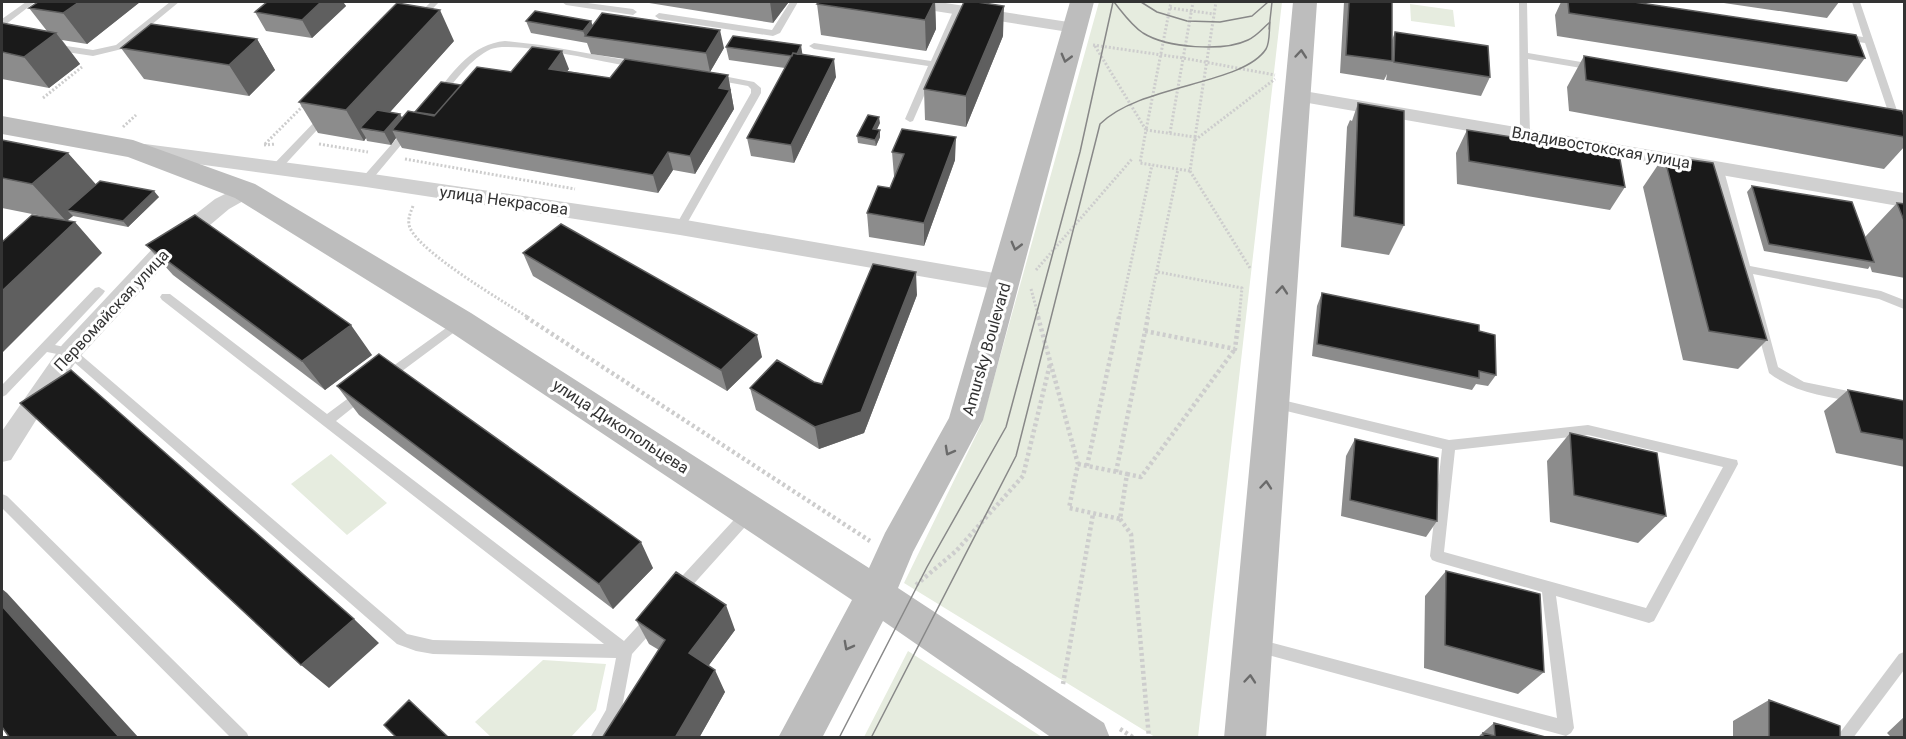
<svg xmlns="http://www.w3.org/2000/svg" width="1906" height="739" viewBox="0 0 1906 739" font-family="Roboto,sans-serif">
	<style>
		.green { fill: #e6ecdf }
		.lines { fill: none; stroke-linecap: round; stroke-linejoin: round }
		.path-far1 { stroke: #cdcdcd; stroke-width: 3; stroke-dasharray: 2 2; stroke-linecap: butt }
		.path { stroke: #cdcdcd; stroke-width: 4.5; stroke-dasharray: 3 3; stroke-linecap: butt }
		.lane { fill: #d0d0d0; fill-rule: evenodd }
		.street { fill: #d0d0d0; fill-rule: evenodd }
		.secondary { fill: #bdbdbd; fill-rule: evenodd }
		.tram { stroke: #888; stroke-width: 1.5 }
		.wall { fill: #8c8c8c }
		.shaded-wall { fill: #5f5f5f }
		.building { fill: #1a1a1a; stroke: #5f5f5f; stroke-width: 1.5 }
		.oneway { stroke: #6a6a6a }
		.labels { text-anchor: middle; stroke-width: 6; stroke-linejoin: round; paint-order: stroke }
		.street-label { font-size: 16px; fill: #333; stroke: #fff }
	</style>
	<rect width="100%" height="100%" fill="#fff"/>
	<path class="green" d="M1099,2H1282L1198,737H1155L904,583L981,425Z
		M1410,4L1453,10L1455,27L1411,21Z
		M331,454L387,503L347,535L291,484Z
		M908,651L1042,737H864Z
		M543,660L606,664L596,710L571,737H491L475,722Z"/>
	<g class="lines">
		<path class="path-far1" d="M1170,8L1214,14
			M1093,45L1183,58L1275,75
			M1095,46L1146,130L1171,2
			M43,98L82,67
			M123,127L136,115
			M1146,130L1195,137L1190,171L1140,163Z
			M1170,133L1193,2
			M1195,137L1216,2
			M1195,140L1275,79
			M265,144L304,105
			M319,144L368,152
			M264,145L276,144
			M405,159L575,189
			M1190,171L1250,268
			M413,206C410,214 407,220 410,228C422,254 503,301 529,318
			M1036,270L1132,159
			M1158,272L1242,288L1239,318
			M1031,289L1039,318
			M1119,318L1152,165
			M1147,318L1178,169"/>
		<path class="path" d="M526,317L870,541
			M1038,317L1078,464
			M1145,331L1235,349L1239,317
			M1078,464L1127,474L1120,519L1069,508Z
			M1087,466L1119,317
			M1116,472L1148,317
			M1127,474L1141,477L1235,349
			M1120,519L1131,534L1149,738
			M916,585L956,551L1023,476L1050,364
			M1063,684L1093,514
			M1120,729L1134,738"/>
		<path class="lane" d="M26,2H35L5,25L2,26V19Z
			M170,2H179L122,49L93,56L53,50L48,47L53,44L93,50L116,45Z
			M431,2H439L420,22H414V18Z
			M562,2H580L633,9L637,12L633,15L566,5Z
			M790,2H798L780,33L773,36L659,19L655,16L659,13L772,30Z
			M1519,2H1527L1528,53L1593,64L1598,67L1593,70L1528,59L1530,134L1525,137L1520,134Z
			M1852,2H1860L1904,131V147L1899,144L1865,43L1844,40L1839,37L1844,34L1863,37Z
			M958,6L962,9L913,121L910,122L905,119L928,66L814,49L809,46L814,43L931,61L954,9Z
			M505,41L541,45L637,62L642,65L637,68C609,63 513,40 491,49C470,59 456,80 442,97H436V93C455,70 472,44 505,41Z
			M713,74L754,82L761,88V93L685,227L680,231L675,227L751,93V89L748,86L710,79L708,77Z
			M326,112L329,113V117L279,171H271V167L323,113Z
			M408,128L413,131L411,133L370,182H362L361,180L362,178L405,129Z
			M1718,164L1723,167L1750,266L1881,291L1904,300V309L1879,299L1753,274L1778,367L1804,382L1863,394L1865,397L1863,400L1859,402C1827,397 1795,393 1769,373L1713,167Z
			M99,287L105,291L103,294L55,345L74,349L407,634L433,640L604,644L162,300L160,297L162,294H170L327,414L358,391H366L368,394L366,397L336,421L624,641L647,616L652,614L657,616L659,621L657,626L632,654L621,713L606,738H590L606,710L616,658L433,654L416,651L397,644L67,356L47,352L6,395L2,397V385L95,288Z
			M460,318L466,322L464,325L390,380H382L380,377L382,374Z
			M1274,398L1449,440L1588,425L1732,459L1737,460L1738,464L1654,621L1649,623L1556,596L1574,728L1571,733L1566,736L1253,651L1251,646L1253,641L1258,639L1557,718L1542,592L1437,562L1432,560L1430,556L1442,449L1270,407L1268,403L1270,399ZM1588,435L1723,467L1646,608L1444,552L1455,450Z
			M2,494L7,496L247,733L249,738H231L2,508Z
			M748,508L753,510L755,514L753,518L682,597L677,598L672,597L670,592L672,587L743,510Z
			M1904,652V670L1853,738H1836L1899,654Z"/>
		<path class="street" d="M901,2H939L1075,23L1081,24L1084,28L1081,32L1075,33L909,7L903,6Z
			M1298,90L1904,193V207L1291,100L1288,96L1291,92Z
			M145,144L366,173L680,219L1006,275L1014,277L1017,283L1014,289L1006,291L680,235L366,187L138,156L135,151L138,146Z
			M245,184L252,186L255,191L252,196L229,209L171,258L78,359L48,401L11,460L2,462V431L62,345L155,246L215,199Z"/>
		<path class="secondary" d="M1070,2H1094L983,420L913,552L898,588L1104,723L1110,738H1052L883,621L822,738H778L852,600L449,331L235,198L128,157L2,134V116L133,140L255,184L471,313L869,568L885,533L949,418Z
			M1293,2H1317L1266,738H1224Z"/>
		<path class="tram" d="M1114,2C1123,13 1131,25 1143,33C1167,48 1223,52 1248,40C1257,36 1263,28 1270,22
			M1141,2L1157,12L1187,21L1220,22L1252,16L1268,2
			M1269,29L1272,2
			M839,738L927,567L1006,427L1080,152L1113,2
			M871,738L1016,456L1100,124C1140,84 1243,85 1266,49C1270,43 1269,30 1270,22"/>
	</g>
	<path class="wall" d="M140,2L87,44L62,40L80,64L49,88L2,79V23L47,31L29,8Z
		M267,2H343L346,6L312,38L266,31L255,12Z
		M643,2H787L788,3L773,23Z
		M819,2H935L936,29L926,51L821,35L817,4Z
		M1344,2H1392V40L1395,32L1490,77L1481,96L1386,80L1387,74L1384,80L1340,73Z
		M1561,2H1634L1865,58L1847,82L1557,36L1555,15Z
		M1717,2H1839L1827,18Z
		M526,21H591L593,26L724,48L710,72L635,61L728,75L734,109L695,174L673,170L658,193L402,148L396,138L391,145L367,141L366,138L364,141L318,133L299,102L454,41L390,112L402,118L415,112L461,85L511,72L569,69L567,71L610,78L625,59L591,54L587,43L531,33Z
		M1003,36L966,127L925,120L924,89Z
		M257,39L275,70L249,96L144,79L121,48Z
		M726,47L802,55L836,77L794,163L751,156L747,138L785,68L729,60Z
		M1584,56L1905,118V146L1884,169L1569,111L1567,87Z
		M1358,103L1404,225L1389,255L1341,247L1347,127L1350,120L1352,121Z
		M880,123L876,130L880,137L876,146L858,143L857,136Z
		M1467,130L1625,187L1610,210L1457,184L1456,153Z
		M2,140L95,184L159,197L128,227L73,216L67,221L102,253L52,218L2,208Z
		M892,152L955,160L924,246L869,237L867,213L890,188L895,176H894Z
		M1664,156L1767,340L1738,369L1683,360L1643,187Z
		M1752,186L1865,237L1897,203L1905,204V278L1872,272L1870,266L1868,269L1764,251L1747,192Z
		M146,245L372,355L325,390L173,275Z
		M523,253L762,357L727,391L533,276Z
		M1322,293L1479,331L1496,375L1488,386L1476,384L1472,390L1312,356L1317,306Z
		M917,295L864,433L819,449L756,410L750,388L814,382L822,384Z
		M337,386L653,568L613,609L359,415Z
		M1848,390L1905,401V467L1836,453L1824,411Z
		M1570,433L1666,516L1638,543L1550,522L1547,461Z
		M1355,439L1437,521L1426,537L1341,516L1346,456Z
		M1446,571L1544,672L1518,694L1424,668L1425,596Z
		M636,620L735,630L708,666L725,692L699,738H602L659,650L649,644Z
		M1769,700L1840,738H1733V721Z
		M1905,716V738H1892L1887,733Z
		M1494,723L1549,738H1478L1480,735Z"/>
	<path class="shaded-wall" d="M79,2H140L87,44L63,13Z
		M321,2H343L346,6L312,38L302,20Z
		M770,2H787L788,3L773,23Z
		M934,2H935L936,29L926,51L925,20Z
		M1004,6L1003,36L966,127V96Z
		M440,10L454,41L373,131L360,128L366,138L364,141L346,110Z
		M591,21L595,34L585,36L583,31Z
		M720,30L724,48L710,72L706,53Z
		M56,33L80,64L49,88L24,57Z
		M257,39L275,70L249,96L229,65Z
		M801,45L803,58L795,57Z
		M562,51L569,69L555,87L549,69Z
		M834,59L836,77L794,163L791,145Z
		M728,75L734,109L695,174L690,156L719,88Z
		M400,114L407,126L392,130L396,138L391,145L384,132Z
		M879,117L880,123L874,136L873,129Z
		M880,130V137L876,146L875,140Z
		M956,137L955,160L924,246V223Z
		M668,152L673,170L658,193L653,175Z
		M68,153L101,190L67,210L73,216L66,221L32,184Z
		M154,191L159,197L128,227L123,221Z
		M75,222L102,253L2,353V291Z
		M916,272L917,295L864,433L819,449L815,427Z
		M351,325L372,355L325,390L302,361Z
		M757,335L762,357L727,391L721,370Z
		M641,542L653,568L613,609L599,584Z
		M2,589L7,593L139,738H120L2,606Z
		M726,605L735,630L701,676L689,653Z
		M354,619L379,643L329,688L301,665Z
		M715,670L725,692L699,738H675Z"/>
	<path class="building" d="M38,2H79L63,13L29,8Z
		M267,2H321L302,20L255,12Z
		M819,2H934L925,20L817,4Z
		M964,2H977L1004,6L966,96L924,89Z
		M1349,2H1392V61L1346,55Z
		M1568,2H1634L1856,35L1865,58L1569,13Z
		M397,3L440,10L346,110L299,102Z
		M535,11L591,21L583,31L526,21Z
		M602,13L720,30L706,53L585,36Z
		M2,23L56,33L24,57L2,52Z
		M151,24L257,39L229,65L121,48Z
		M1395,32L1488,46L1490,77L1394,62Z
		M733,36L801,45L797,54L793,53L792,56L726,47Z
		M532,47L562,51L549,69L610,78L625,59L728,75L719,88L730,90L690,156L668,152L653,175L392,130L408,111L434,116L477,67L511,72Z
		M793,53L834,59L791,145L747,138Z
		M1584,56L1902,111L1905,118V137L1586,80Z
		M441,82L461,85L435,115L415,112Z
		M1358,103L1404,111V225L1354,216Z
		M377,110L400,114L384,132L360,128Z
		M868,115L879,117L873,129L880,130L875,140L857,136Z
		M902,129L956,137L924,223L867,213L878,186L890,188L904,154L892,152Z
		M1467,130L1619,154L1625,187L1469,161Z
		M2,140L68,153L32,184L2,178Z
		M1664,156L1713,163L1767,340L1709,331Z
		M100,181L154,191L123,221L67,210Z
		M1752,186L1852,202L1874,262L1769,244Z
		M1897,203L1905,204V223Z
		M32,215L75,222L2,291V242Z
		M195,215L351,325L302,361L146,245Z
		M561,224L757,335L721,370L523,253Z
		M873,264L916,272L861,412L815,427L750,388L777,360L814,382L822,384Z
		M1322,293L1479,325V331L1495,335L1496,375L1479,371V378L1317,344Z
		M379,354L641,542L599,584L337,386Z
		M71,370L354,619L301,665L20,403Z
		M1848,390L1905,401V440L1861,432Z
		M1570,433L1657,453L1666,516L1574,495Z
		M1355,439L1438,458L1437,521L1350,500Z
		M1446,571L1540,594L1544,672L1445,645Z
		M676,572L726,605L689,653L715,670L675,738H602L665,640L636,620Z
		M2,606L120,738H10L2,727Z
		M409,700L449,738H397L384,725Z
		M1769,700L1840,726V738H1769Z
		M1494,723L1549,738H1484L1483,733L1495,736Z"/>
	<defs><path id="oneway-chevron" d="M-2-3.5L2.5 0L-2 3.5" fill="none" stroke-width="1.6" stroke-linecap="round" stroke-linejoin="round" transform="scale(1.5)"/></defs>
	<g class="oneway">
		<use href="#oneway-chevron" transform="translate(1301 54) rotate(-85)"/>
		<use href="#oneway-chevron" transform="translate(1066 58) rotate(105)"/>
		<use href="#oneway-chevron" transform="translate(1016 246) rotate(105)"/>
		<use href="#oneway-chevron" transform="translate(1282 290) rotate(-85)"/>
		<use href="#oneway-chevron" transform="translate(949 451) rotate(119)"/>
		<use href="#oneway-chevron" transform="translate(1266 485) rotate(-85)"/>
		<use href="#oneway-chevron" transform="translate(848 646) rotate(118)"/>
		<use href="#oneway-chevron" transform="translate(1250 679) rotate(-85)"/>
	</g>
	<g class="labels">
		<g class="street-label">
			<text transform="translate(1601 147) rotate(10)" y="6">Владивостокская улица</text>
			<text transform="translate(504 200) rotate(8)" y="6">улица Некрасова</text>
			<text transform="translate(111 310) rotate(-47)" y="6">Первомайская улица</text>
			<text transform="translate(986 349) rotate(-74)" y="6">Amursky Boulevard</text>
			<text transform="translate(621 426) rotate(33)" y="6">улица Дикопольцева</text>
		</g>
	</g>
	<rect width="1906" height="739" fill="none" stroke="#333333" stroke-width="6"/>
</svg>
